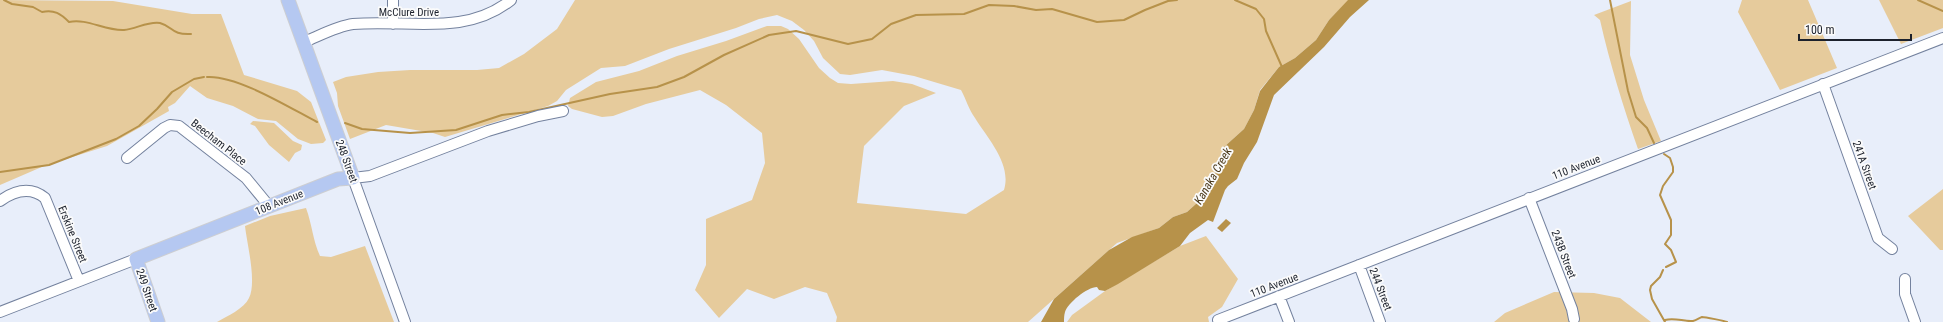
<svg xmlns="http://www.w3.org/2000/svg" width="1943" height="322" viewBox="0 0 1943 322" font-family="'Roboto Condensed',sans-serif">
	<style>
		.green { fill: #e6cb9c }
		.water { fill: #b7924a }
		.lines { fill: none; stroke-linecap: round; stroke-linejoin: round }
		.stream { stroke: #b7924a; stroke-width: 2 }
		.minor-casing { stroke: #74829e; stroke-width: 12 }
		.major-casing { stroke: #cdced1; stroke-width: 15 }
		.minor { stroke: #fff; stroke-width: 10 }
		.major { stroke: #b5c8f1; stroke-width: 13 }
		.labels { text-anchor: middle; stroke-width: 3.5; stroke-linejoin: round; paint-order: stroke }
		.street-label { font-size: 11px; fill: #1c212c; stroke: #fbfbfb }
		.water-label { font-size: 12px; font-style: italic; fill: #4c3b1c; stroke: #fbfbfb }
	</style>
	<rect width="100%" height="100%" fill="#e8eefa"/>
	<path class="green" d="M0,0L113,1L192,14H221L244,75L297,91L311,102L326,140L323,143L311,144L298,139L276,121L258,119L233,106L207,98L190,86L175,103L168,107L169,111L107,146L44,166L0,185Z
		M575,0H1349L1329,20L1316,40L1295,58L1279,67L1260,90L1254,110L1244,129L1224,147L1212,181L1197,203L1187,212L1173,217L1159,228L1117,243L1028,322H836L837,317L827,293L805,287L774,299L747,289L719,318L695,290L706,265V219L752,200L765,163L762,133L726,105L700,90L646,104L613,116L602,117L572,109L568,106L570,98L596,82L639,71L677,56L726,41L767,26H781L788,29L799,39L819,68L830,78L838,83L851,84L893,81L912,84L936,93L904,106L864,146L857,203L966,214L1004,190C1012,164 988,139 975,118C969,110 966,99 961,90L914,76L882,70L850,75L840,74L823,58L814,41L804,30L792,21L777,15L759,19L736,28L669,49L625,66L601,68L566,90L557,101L548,106L445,137L433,133L386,125L350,139L338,106L337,93L333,82L346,77L378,72L410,70H477L499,68L524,54L557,29Z
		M1742,0H1808L1837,68L1780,90L1738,12Z
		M1879,0H1943V28L1901,44Z
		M1631,1L1630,55L1644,100L1661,141L1638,149C1623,106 1610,64 1600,20L1594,15Z
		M253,121L274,123L293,141L302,145L301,150L295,153L289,162L269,145L255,126L250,124Z
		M1943,189V250H1940L1908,216Z
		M306,208C312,224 313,241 320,256L331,257L365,246L394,322H217C227,316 244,309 249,298C257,282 247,244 245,226L270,216Z
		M1206,236L1238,279L1222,307L1208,317L1209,322H1067L1072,315L1105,291L1180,246Z
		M1554,292L1594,293L1620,298L1651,322H1494L1505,313Z"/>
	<path class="water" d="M1348,0H1369L1350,17L1324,47L1274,95L1257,142L1244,163L1237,179L1228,186L1225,190L1213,222L1208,220L1190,233L1180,246L1118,284L1105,291L1099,290L1097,287C1087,287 1068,303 1065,312C1064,315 1064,319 1064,322H1041L1054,299L1109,250L1132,237L1159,228L1173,217L1187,212L1197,203L1212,181L1224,147L1244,129L1254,110L1260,91L1279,67L1295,58L1316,40L1329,20Z
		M1226,219L1231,223L1222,232L1217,228Z"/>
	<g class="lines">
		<path class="stream" d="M4,0L12,4L33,7L42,12C54,9 61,14 69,22C87,18 105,31 124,30C136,29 148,21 160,23C174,27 171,35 191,34
			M1235,0L1256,9L1264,19L1266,31L1282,67
			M1610,0L1628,91L1636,117L1647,128L1654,143
			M1918,0L1943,11
			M207,77C237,75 290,108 317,122
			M345,123L362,129L410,133L456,130L502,115L529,112L610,94L657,87L684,77L724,55L769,35L796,31L848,44L872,39L891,24L916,15L964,14L989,5L1014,6L1036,10L1052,9L1097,22L1124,20L1145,10L1168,1L1177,0
			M1664,154L1670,158L1673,167V172L1663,186L1660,195L1671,220V235L1665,244L1671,250L1676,262L1666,267
			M0,172L49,165L116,139L139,126L157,109L172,92L194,79L204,77
			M1663,270L1660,277L1651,286L1650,290L1652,299L1665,322
			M1665,320C1675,317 1684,322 1693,321C1697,320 1699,318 1702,317C1705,317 1725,321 1727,322"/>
		<g class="minor-casing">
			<path id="minor" d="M393,0V24
				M304,42C319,36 337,26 353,24C408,19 465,37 511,0
				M1823,84L1878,238L1892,249
				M127,158L164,128L170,125L179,126L246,178L269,206
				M1529,198L1572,309L1574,319
				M0,201C14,191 30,186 45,198L79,281
				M1359,265L1380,322
				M1905,279V294L1915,322
				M1279,296L1289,322
				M0,312L136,259
				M1218,320L1943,38
				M405,322L353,178L370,176L488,131L538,116L563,111"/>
		</g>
		<g class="major-casing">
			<path id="major" d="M158,322L136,259L338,179L353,178L288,0"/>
		</g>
		<use href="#minor" class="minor"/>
		<use href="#major" class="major"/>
	</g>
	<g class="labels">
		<g class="street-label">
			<text x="409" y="16">McClure Drive</text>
			<text transform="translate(219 142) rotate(38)" y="4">Beecham Place</text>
			<text transform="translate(347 161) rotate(70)" y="4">248 Street</text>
			<text transform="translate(1865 165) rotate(70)" y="4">241A Street</text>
			<text transform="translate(1576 167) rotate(-21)" y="4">110 Avenue</text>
			<text transform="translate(279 202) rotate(-22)" y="4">108 Avenue</text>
			<text transform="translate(73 234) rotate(68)" y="4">Erskine Street</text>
			<text transform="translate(1564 254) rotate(69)" y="4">243B Street</text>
			<text transform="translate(1274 285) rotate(-21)" y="4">110 Avenue</text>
			<text transform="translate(1381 289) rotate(69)" y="4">244 Street</text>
			<text transform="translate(147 290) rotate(71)" y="4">249 Street</text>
		</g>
		<g class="water-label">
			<text transform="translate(1213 176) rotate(-60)" y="4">Kanaka Creek</text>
		</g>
	</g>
	<path d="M1799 34v6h112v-6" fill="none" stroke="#1c212c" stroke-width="2"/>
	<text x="1805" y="34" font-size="12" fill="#1c212c" stroke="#fbfbfb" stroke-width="3" paint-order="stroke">100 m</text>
</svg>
